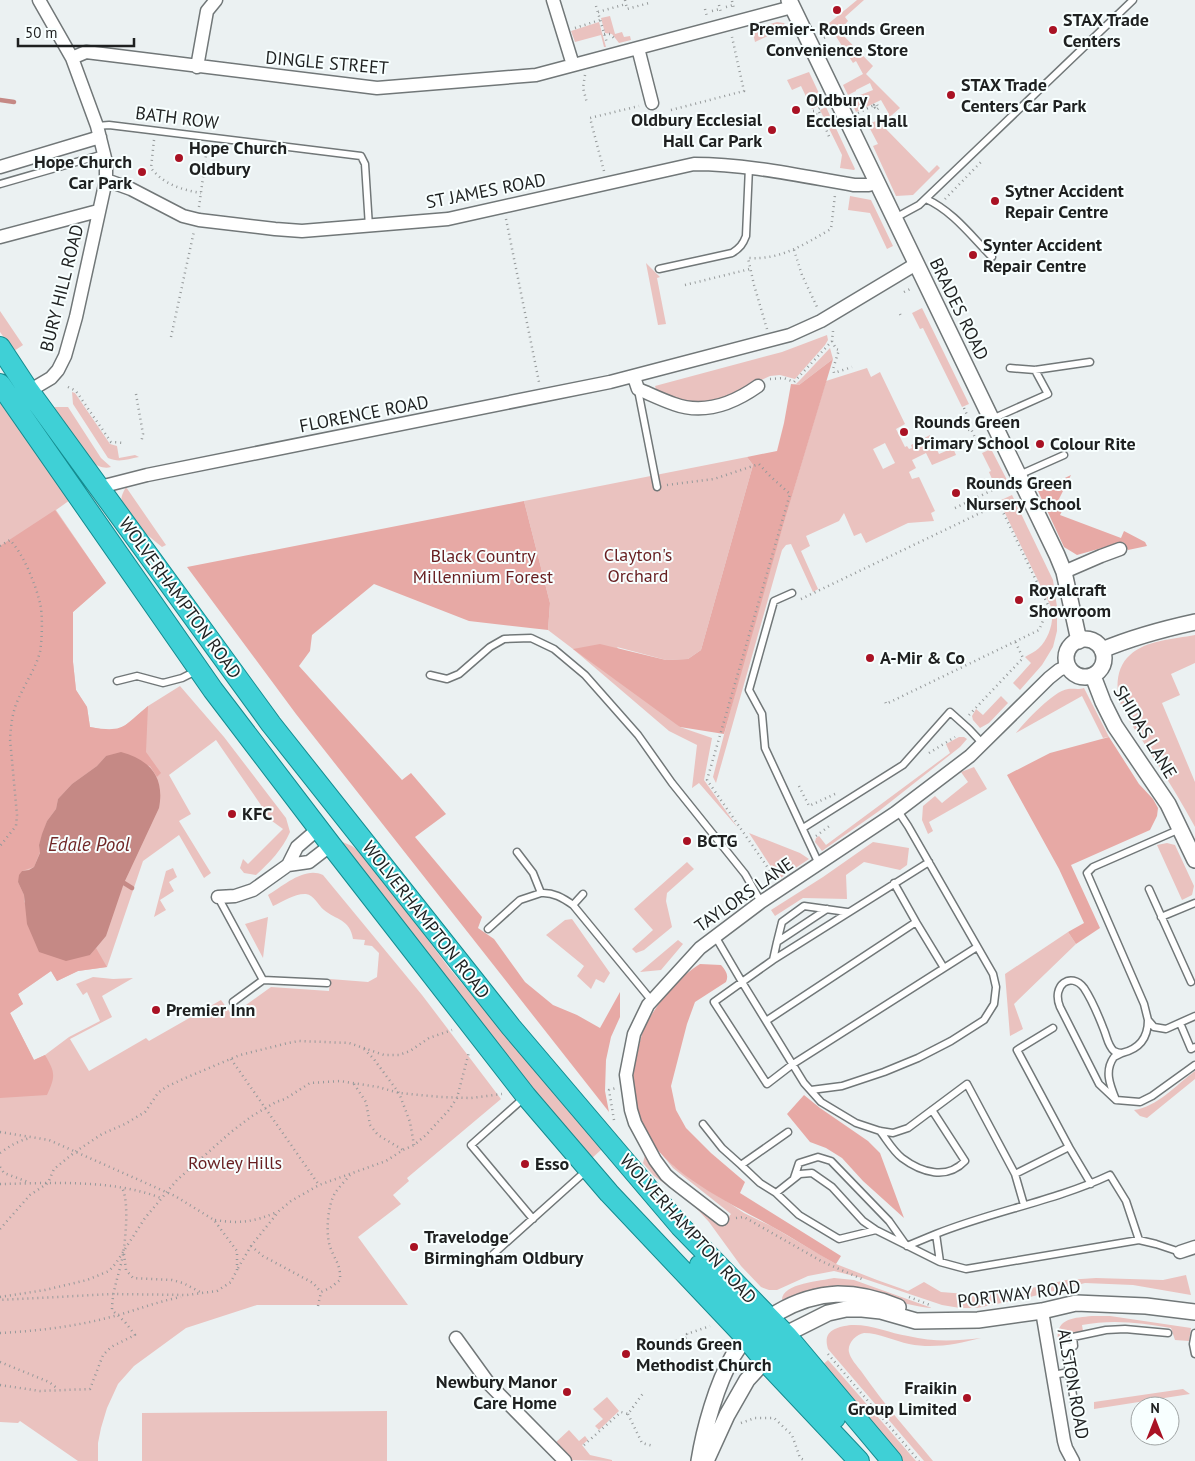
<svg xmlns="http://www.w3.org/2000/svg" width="1195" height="1461" viewBox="0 0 1195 1461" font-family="'PT Sans',sans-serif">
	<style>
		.green { fill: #eac2bf; fill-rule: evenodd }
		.forest { fill: #e7a9a5 }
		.water { fill: #c58985 }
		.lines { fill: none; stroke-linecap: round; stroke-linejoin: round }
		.stream { stroke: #c58985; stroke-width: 4.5 }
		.service-casing { stroke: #717778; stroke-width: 9 }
		.minor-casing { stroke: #717778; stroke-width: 15 }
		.tertiary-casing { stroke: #717778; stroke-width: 18 }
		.trunk-casing { stroke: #148b8f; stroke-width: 22 }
		.path { stroke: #95999a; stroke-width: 2.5; stroke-dasharray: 1 4; stroke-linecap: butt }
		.service { stroke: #fff; stroke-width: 6 }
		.minor { stroke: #fff; stroke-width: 12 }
		.tertiary { stroke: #fff; stroke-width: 15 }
		.trunk { stroke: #3fd0d6; stroke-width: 20 }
		.path-bridge { stroke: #95999a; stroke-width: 2.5; stroke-dasharray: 1 4; stroke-linecap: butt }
		.poi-dot { fill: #a91224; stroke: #f8ffff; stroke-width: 2 }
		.labels { text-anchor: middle; stroke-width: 4; stroke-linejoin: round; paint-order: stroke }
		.poi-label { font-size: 18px; font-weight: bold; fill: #1e2020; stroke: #f8ffff; text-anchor: start }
		.street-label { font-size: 18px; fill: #1e2020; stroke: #f8ffff }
		.park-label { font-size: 18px; fill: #671e20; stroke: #f8ffff }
		.water-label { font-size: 19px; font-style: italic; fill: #712828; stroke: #f8ffff }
	</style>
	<rect width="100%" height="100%" fill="#ebf1f2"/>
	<path class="green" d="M857,0H864L845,17L848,21L839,31L873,66L866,74L900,108L892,115L881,122L885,128L929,173L937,165L940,168L913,195L896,196L873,146L878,144L868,125L889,114L881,100L856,112L850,99L873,90L870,83L856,90V91L848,95L843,85L863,74L856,61L853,63L828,24Z
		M610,16L615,34L622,32L624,37L630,36L631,40L619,43L612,34L605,33L601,18Z
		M599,22L606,47H604L601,35L575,42L571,31Z
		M777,22L784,23L787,27L755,42L752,29Z
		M809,72L824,104L812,109L801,86L792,90L787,80Z
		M826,107L855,169L854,170L840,168L842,155L820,110Z
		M850,196L871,200L893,246L887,249L870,213L848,210Z
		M646,263L660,277L657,278L666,324L658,325Z
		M922,308L969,404L962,407L923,328L920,329L912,313Z
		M0,311L23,345L14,351L0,332Z
		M827,335L828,340L825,345L795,379L780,375L770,376L715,402L686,403L657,392L655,386L782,352Z
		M830,348L833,359L799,385L791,384H796L800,380Z
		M867,368L871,377L880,372L905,424L896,429L905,447L907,446L909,449L912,448L911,445L930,435L939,454L953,448L956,455L932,465L926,453L912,460L916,468L909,472L912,479L919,477L920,479L935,511L931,513L934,521L908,523L866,543L861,533L854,536L844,513L839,521L806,536L810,546L801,551L818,589L813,592L791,544L786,545L782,550L716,783L713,777C747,644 787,512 826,381ZM885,443L895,463L883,469L873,449Z
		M72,392L75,393L110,444L117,446L119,458L135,455L139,457C128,459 119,463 108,458L73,404Z
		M0,403L70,500L56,510L106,583L73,612V662L76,690L87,707L90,727L106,730L121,729L148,706L180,686L224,737L286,818L290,832C282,850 270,862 256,875L244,873L240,868L243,859L248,864L283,829L272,821L216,740L169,775L191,814L179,821L211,873L204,878L179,835L143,861L107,967L78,971L57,981L51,971L18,994L23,1004L10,1013L34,1060L45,1055L69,1037L100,1021L87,992L83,995L76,984L93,977L113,979L133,978L102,996L112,1017L70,1039L89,1071L146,1038L149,1041L221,1000L232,1015L271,987L329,991L330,979L368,982L377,977L379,953L372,946L364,945L365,940L353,939C350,919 336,920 324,910C318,905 314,895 306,894C296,893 282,902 273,906L268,895C283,886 305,866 323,875L422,995L501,1099L407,1178L409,1181L393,1195L401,1204L358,1237L408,1305H257L186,1328L134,1366L118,1384L107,1408L101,1428L98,1443V1461H78L20,1421L18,1423L0,1422Z
		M54,407H68L101,458L111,467C104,469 97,466 92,462Z
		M991,449L1007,480L995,486L989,472L991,471L982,453Z
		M747,457L753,465L701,650L688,659L666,660L617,647L680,727L712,738L704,780L738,828L699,783L692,788L697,745L669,731L573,649L548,630L550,603L524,501Z
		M126,487L166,545L162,547C149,536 127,520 122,502C120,497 124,491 126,487Z
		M1012,495L1053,580L1057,607V631L1053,647L1042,665L1020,690L1013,683L1031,663L1025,657C1029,654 1035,652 1039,648C1049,638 1055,620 1051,607L999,501Z
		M1195,635V663L1171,674L1180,695L1162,703L1195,782V827C1180,799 1164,774 1147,748C1139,734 1127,720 1121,705C1115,689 1116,667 1130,655C1146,640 1174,639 1195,635Z
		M1084,688L1109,737L1103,738L1082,696L1016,733C1025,722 1053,691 1068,689C1073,688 1078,690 1084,688Z
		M1001,696L1008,703L989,723L980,728L973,720L972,716L976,709L983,715Z
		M959,737H964L967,739L960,747L879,811L822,851L815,842L816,838L819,836L826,845L950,753L946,744Z
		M974,767L987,789L929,822L933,831L928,834L922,820L923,806L935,796L942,803L968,782L961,772Z
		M749,833L800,853L809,859L779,879Z
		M338,840L352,846L367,858L449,968L602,1149L591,1159L536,1095Z
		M873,842L909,848L907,865L900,870L864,862L846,875L847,899L803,898L775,916L771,910L823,877Z
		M1167,843L1175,845L1194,886L1192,895L1182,900L1157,845Z
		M687,862L694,869L667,893L666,901L672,927L644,950L636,953L632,949L653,930L634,909Z
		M173,868L177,877L169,882L174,891L160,900L166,910L154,917L166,871Z
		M268,917L263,958L245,924Z
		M572,919L610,973L604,983L596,979L591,989L577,976L584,966L546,935L565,920Z
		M1068,932L1076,944L1014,1004L1023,1029L1010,1036L1005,974Z
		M678,940L683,944L661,970L640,972Z
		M1195,1071V1079L1147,1118L1140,1116L1134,1110C1157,1107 1176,1085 1195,1071Z
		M660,1152L674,1166L744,1213L771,1226L836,1264L877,1280L908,1291L924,1282L941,1292L979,1295L1019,1291L1066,1280L1096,1278L1163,1280L1186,1275L1191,1295L1133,1285L1085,1283L1030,1297L977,1308H960L942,1305L862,1278L834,1271L808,1276L777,1290H769L761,1287L741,1266L709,1222L699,1211L685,1198L654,1176L643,1163L645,1155L683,1193L722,1225L731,1214L673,1168Z
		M834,1278L854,1280L932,1308C899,1306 863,1286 831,1287C814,1288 798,1295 782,1300C782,1283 822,1281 834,1278Z
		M1092,1316H1110L1191,1328L1189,1341L1175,1340L1171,1328C1142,1323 1113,1319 1082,1325L1083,1331L1071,1333L1069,1340L1058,1342C1055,1318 1073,1318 1092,1316Z
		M851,1325C871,1324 889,1333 908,1336C933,1342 956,1341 981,1338C957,1344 934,1349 909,1344C895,1341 879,1333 864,1333C856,1334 847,1344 849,1352C850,1358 857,1366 861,1371C883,1403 909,1432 933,1461H924L828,1349C822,1330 837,1327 851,1325Z
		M828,1360L837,1370L916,1461H900L819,1368Z
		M1183,1389L1190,1394L1094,1409V1402Z
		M607,1397L619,1411L599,1430L595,1426L603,1419L593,1409Z
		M387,1411V1461H142V1413Z
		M569,1430L579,1441L585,1436L588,1440L582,1445L590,1455L612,1460V1461L570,1460L554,1444Z"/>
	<path class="forest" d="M833,359L783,526L724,734L680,727L573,649L600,644L666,660L688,659L701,650L753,465L747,457L777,451L784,423L791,384L799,385Z
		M1071,475L1059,499L1066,503L1060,515L1121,538L1124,531L1145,542L1147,546L1128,550L1123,542L1077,555L1064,547L1038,491Z
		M524,501L550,603L548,630L469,621L374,584L312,635L310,651L299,666L402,780L411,773L446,814L415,837L482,917L478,928L494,939L525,982L553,1005L577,1015L600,1028L620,992V1017L611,1037L606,1060L605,1091L609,1112L296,714L187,567Z
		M55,510L106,583L73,612V662L76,690L87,707L90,727C124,733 123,727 148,706L146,752L161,773L157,777L150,766L106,756L97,766L72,784L58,799L56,809L47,821L39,845L40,852L34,867L22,871L18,882L24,895V902L90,955L96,948L107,967L78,971L57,981L51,971L18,994L23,1004L10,1013L34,1060L45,1055C55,1072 56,1076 47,1095L0,1098V546Z
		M1109,737L1139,784L1153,799L1158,808L1157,816L1150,830L1071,865L1100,928L1076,944L1068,932L1084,923L1059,869L1007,775L1050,753Z
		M700,964L721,965C726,971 729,975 726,982L695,1002L687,1024L671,1086L676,1110L686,1128L711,1153L745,1182L740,1193L841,1256L836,1264C814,1252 793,1238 771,1226C732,1204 673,1177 649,1138C638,1121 633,1097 633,1077C633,1068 636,1059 638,1051C640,1040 643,1028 649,1019C660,1000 681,975 700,964Z
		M804,1095L820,1108L868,1141L880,1153L904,1218L863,1181L842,1158L826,1148L810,1142L787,1114Z"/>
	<path class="water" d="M121,752C150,760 165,777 159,808L124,883L106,936L96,948L90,955L66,961L39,952L27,924L24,895L18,882L19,875L22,871L29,870L34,867L40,853L39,845L42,834L47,821L56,809L58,799L72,784L97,766L106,756Z"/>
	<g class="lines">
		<path class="stream" d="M0,100L14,102
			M124,883L132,888"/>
		<g class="service-casing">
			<path id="service" d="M97,126L109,125L361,156L365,164L369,227
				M0,184L104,154
				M926,199C953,211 972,237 992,257
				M895,218L919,205L1133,0
				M659,269L732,253C740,248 743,244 746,236L749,167
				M1010,368L1035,370L1090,362
				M638,390L657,487
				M992,419L1048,394L1035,370
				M1019,475L1064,455
				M792,593L774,601L749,690L762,714L765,748L819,864
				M430,675L447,679L459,674L490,647L504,639L531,638L554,649L585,675L638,735L672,783L745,874L761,902
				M117,681L137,676L163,683L182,678L196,671
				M803,828L903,765L950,712L969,729L983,744
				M1149,889L1191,982
				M541,893C553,892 563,898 573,905L583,894
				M218,897L263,980
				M573,905L652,1001
				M1161,917L1195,903
				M916,922L944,968
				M488,929L520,900L541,893L533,873L517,852
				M715,936L742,982L773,960L777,942L827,909
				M777,942L782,922L804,906L847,912
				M977,947L793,1064L767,1084L714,1002L742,982L804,1083L821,1102L856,1123L880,1131L893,1133L908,1128L967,1084L1015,1174L1069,1147L1017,1050L1053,1028
				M773,960L929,862
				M233,1002L263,980L327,983
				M1148,1020L1144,1004L1087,873L1093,867L1180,829
				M766,1021L916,922L894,883
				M1180,1023L1191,1049L1195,1047
				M1122,1053L1114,1057C1104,1071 1110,1085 1116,1100L1140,1102L1152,1096L1195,1065
				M811,1090L842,1086L884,1072L918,1058L951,1041L984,1020L994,1004L996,987L993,974L908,826L898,811
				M525,1097L471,1145L533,1219
				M1116,1100L1099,1084L1060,1007C1051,985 1071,971 1084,988C1092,1000 1099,1017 1104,1030C1107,1037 1108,1046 1114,1051C1116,1052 1119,1053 1122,1053C1139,1049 1148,1038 1148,1020L1154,1027L1166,1029L1195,1016
				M703,1124L722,1148L741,1165L788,1132
				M880,1131C887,1140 893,1151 902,1158C922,1173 947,1180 965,1161L932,1110
				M1069,1147L1091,1184
				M741,1165L760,1183L776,1193L799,1215L839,1239L876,1230
				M1015,1174L1024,1205
				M794,1178L799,1163L818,1157L831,1161L889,1221L906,1245
				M776,1193L800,1174L812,1173L832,1187L863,1221L876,1230L940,1262
				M1139,1240L1126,1201L1110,1175C1055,1201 993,1211 936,1234L940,1262L966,1269L1139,1240L1156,1244L1180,1252
				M907,1246L936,1234
				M490,1257L587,1170
				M1195,1333L1193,1344L1195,1354
				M1069,1372L1074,1401
				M1053,1375L1069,1372L1065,1347L1074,1346L1073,1337L1106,1330L1125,1329L1168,1333"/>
		</g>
		<g class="minor-casing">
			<path id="minor" d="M553,0L573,65
				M638,48L652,103
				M72,58L86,52L377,88L536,75L792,7
				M197,67L207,11L216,0
				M0,167L100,137
				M106,180L131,189L183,216L199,220L275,229L302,231L448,219L694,164C748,164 801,176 854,185H869L877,182
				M0,237L98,211
				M634,377L638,389C650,394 662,400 674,404C704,415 734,403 758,386
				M29,391L51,378L58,370L65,356L76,317L106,180V162L97,126L72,58L39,0
				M100,487L147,475L610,382L790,335L821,321L916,264
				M1064,572L1101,556L1120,549
				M288,865L297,847L318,829
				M218,897L235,896L253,890L288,865L309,862L331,845
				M722,1219L674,1182L666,1175L655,1160L635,1123L631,1110L626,1075L634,1034L648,1005L700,948L761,902L895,813L970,756L1049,678L1059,670L1068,666
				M1180,1252L1195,1247
				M1042,1311L1064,1441L1066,1448L1073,1461
				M456,1338L490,1385L565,1461"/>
		</g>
		<g class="tertiary-casing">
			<path id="tertiary" d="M789,0L1057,555L1064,572L1079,641
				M1066 658a19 19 0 1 1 38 0a19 19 0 1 1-38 0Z
				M1102,650C1133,637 1163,629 1195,622
				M1093,676L1103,702L1115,726L1168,804L1195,860
				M699,1461C704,1429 717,1383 733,1356C754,1320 797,1296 838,1294C858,1294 879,1299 898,1307
				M706,1461L727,1415L747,1380L792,1331L828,1313L846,1309H862L881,1311L916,1321L978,1320L1042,1311L1076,1303L1146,1306L1195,1312"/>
		</g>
		<g class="trunk-casing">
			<path id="trunk" d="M0,347L29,391L271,724L511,1027L680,1226L787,1336L892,1461
				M0,384L213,690L331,845L526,1096L609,1193L746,1338L764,1360L859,1461
				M700,1265L757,1328L763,1356
				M770,1325L775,1348L808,1385L835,1418"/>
		</g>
		<path class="path" d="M625,0L627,9L649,3
			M732,1L734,9
			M719,5L721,13
			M596,6L607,43
			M726,7L733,5
			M705,9L707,17
			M712,11L720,9
			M598,12L626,4
			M575,28L600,20
			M604,34H610L615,39
			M824,38L834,33
			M585,75L583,88L587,103
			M824,106L818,109L830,139
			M671,110L744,91L732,37
			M813,111H815L818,119L821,118
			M858,113L874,105L876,110L879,108
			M154,140L151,168C163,184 182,190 201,193
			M604,171L590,118L639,106
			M945,199L981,162
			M199,207L207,148
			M506,219L539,382
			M794,250L802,275L817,307
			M685,285L750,269
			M904,292L912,288
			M900,314L902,318
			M767,329L754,285L748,258C781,260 803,245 831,229L835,195
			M833,331L832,341L836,349L839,350L833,369L834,373L852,367
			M171,337L194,231
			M770,379L784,378L794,382L832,341
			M68,387L76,391L111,442L125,443
			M136,394L143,434L141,443
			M964,408L967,415H966
			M968,430L971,429L981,450L987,447
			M667,485L714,479L759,464L770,476L790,494L707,780L775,878
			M955,508L1005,484
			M0,546L10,540C24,555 35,583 40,603C43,614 42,641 40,652C35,670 24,685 17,702C12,714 11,726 10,739L17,815L16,826L0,846
			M801,599L999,504L1049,607L1039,630L886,704L885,701
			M969,715L1023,658L1015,641
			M929,753L955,737
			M799,786L809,806L835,794
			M816,836L832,824
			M364,1049L373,1058L399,1093L410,1122L414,1145
			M231,1059L319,1185
			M354,1084L366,1102L370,1125L378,1135L403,1150
			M614,1120L609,1090L616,1088
			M0,1132L49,1140L175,1196L214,1220L237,1251V1270L231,1282L217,1291L187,1295L113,1294L0,1300
			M0,1153C10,1146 19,1140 31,1138
			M0,1167L4,1173L28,1182
			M0,1184C52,1183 112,1179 161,1198
			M736,1218L744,1217L821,1261L864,1280
			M215,1220C240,1224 254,1222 277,1212
			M0,1229L30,1195L48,1183L54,1169L75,1152L102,1134L125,1124L145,1112L158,1093L166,1087L183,1079L240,1055L288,1043L299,1041L349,1043L384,1055H399L410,1051L429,1038L452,1030
			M251,1246L263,1256L313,1283L321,1292L330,1288L340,1280C341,1262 333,1259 329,1243C326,1229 328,1205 335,1193C339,1187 345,1181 350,1175
			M124,1254L126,1270L133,1278L172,1280L183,1283L202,1293
			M238,1268L251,1246L279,1211L291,1201L319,1185L386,1161L403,1150L414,1145L426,1135L449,1110L457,1098L469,1052
			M0,1297L45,1290L87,1280L109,1271L116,1263L145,1218L177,1180L231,1132L252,1116L276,1102L285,1099L310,1083L340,1081L378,1087L399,1093L441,1097L471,1098L502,1094
			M909,1297L930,1305
			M318,1306L321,1292
			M0,1333C36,1331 72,1327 107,1318C132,1312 155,1302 181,1297
			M676,1341L688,1337L687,1334L710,1326
			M828,1354L919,1461
			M0,1362L49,1382L58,1389
			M0,1385L40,1391L90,1389L103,1355L111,1347L135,1335L125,1322L112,1310C112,1294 117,1280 121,1264C125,1249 130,1201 122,1188
			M628,1414L642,1443L653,1446
			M741,1423L755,1418H774L792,1435L800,1458L806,1461
			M584,1445L621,1412L628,1414L644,1392"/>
		<use href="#service" class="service"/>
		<use href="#minor" class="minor"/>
		<use href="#tertiary" class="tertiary"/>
		<use href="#trunk" class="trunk"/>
		<path class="path-bridge" d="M874,108L876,107L874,105L876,103L879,108"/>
	</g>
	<g class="poi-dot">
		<circle cx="837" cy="10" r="5"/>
		<circle cx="1053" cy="30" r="5"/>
		<circle cx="951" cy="95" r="5"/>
		<circle cx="796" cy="110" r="5"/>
		<circle cx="772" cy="130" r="5"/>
		<circle cx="179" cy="158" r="5"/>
		<circle cx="142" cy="172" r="5"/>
		<circle cx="995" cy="201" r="5"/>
		<circle cx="973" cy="255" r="5"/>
		<circle cx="904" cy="432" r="5"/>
		<circle cx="1040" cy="444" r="5"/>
		<circle cx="956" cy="493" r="5"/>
		<circle cx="1019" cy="600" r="5"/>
		<circle cx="870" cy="658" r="5"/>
		<circle cx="232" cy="814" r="5"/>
		<circle cx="687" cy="841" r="5"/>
		<circle cx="156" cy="1010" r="5"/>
		<circle cx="525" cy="1164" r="5"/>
		<circle cx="414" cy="1247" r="5"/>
		<circle cx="626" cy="1354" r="5"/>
		<circle cx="567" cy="1392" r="5"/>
		<circle cx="967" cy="1398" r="5"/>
	</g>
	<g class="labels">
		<g class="poi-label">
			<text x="1063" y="26">STAX Trade<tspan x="1063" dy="21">Centers</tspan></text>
			<text x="837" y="35" text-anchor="middle">Premier- Rounds Green<tspan x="837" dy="21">Convenience Store</tspan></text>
			<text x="961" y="91">STAX Trade<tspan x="961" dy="21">Centers Car Park</tspan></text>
			<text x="806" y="106">Oldbury<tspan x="806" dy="21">Ecclesial Hall</tspan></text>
			<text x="762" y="126" text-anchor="end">Oldbury Ecclesial<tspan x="762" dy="21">Hall Car Park</tspan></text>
			<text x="189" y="154">Hope Church<tspan x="189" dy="21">Oldbury</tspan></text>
			<text x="132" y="168" text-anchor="end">Hope Church<tspan x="132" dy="21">Car Park</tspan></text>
			<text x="1005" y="197">Sytner Accident<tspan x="1005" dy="21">Repair Centre</tspan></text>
			<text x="983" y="251">Synter Accident<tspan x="983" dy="21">Repair Centre</tspan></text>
			<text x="914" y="428">Rounds Green<tspan x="914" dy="21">Primary School</tspan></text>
			<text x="1050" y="450">Colour Rite</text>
			<text x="966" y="489">Rounds Green<tspan x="966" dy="21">Nursery School</tspan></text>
			<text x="1029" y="596">Royalcraft<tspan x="1029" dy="21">Showroom</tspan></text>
			<text x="880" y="664">A-Mir &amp; Co</text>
			<text x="242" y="820">KFC</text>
			<text x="697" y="847">BCTG</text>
			<text x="166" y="1016">Premier Inn</text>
			<text x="535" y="1170">Esso</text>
			<text x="424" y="1243">Travelodge<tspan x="424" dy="21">Birmingham Oldbury</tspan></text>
			<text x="636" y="1350">Rounds Green<tspan x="636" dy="21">Methodist Church</tspan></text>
			<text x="557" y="1388" text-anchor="end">Newbury Manor<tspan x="557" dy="21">Care Home</tspan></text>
			<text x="957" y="1394" text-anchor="end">Fraikin<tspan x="957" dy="21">Group Limited</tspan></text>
		</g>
		<g class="street-label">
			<text transform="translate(327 63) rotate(5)" y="6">DINGLE STREET</text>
			<text transform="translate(177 118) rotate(7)" y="6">BATH ROW</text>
			<text transform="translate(486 191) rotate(-11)" y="6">ST JAMES ROAD</text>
			<text transform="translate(62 288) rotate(-76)" y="6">BURY HILL ROAD</text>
			<text transform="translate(959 309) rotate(64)" y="6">BRADES ROAD</text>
			<text transform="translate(364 414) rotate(-11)" y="6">FLORENCE ROAD</text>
			<text transform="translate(180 598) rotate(54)" y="6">WOLVERHAMPTON ROAD</text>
			<text transform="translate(1145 732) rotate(59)" y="6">SHIDAS LANE</text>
			<text transform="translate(744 895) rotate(-35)" y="6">TAYLORS LANE</text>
			<text transform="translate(426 920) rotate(52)" y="6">WOLVERHAMPTON ROAD</text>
			<text transform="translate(688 1229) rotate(48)" y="6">WOLVERHAMPTON ROAD</text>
			<text transform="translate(1019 1294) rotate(-7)" y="6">PORTWAY ROAD</text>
			<text transform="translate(1073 1384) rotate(80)" y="6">ALSTON ROAD</text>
		</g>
		<g class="park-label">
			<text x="638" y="561">Clayton's<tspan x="638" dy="21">Orchard</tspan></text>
			<text x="483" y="562">Black Country<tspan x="483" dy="21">Millennium Forest</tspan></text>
			<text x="235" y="1169">Rowley Hills</text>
		</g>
		<g class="water-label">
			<text x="89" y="851">Edale Pool</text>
		</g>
	</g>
	<g transform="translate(1155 1421)"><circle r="24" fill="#f8ffff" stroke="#a1a6a6"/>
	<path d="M0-4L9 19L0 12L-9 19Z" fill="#a91224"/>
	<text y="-8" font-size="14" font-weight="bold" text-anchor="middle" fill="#1e2020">N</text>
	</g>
	<path d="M18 38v8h116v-8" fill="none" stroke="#1e2020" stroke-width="2.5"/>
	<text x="25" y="38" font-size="15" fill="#1e2020" stroke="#f8ffff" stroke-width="4" paint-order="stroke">50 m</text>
</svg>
